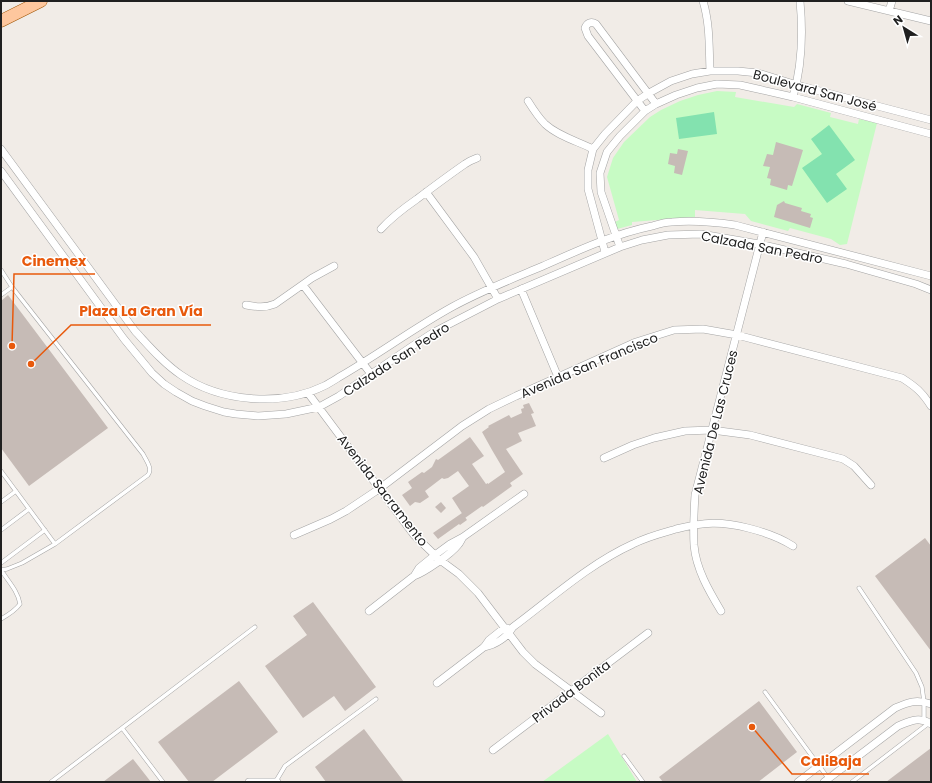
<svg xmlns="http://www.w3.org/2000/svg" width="932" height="783" viewBox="0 0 932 783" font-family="Poppins,sans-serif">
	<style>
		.park { fill: #c7fbc4 }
		.pitch { fill: #83e2af }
		.building { fill: #c6bbb6 }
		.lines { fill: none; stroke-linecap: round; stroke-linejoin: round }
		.service-casing { stroke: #a4a4a4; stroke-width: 4.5 }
		.minor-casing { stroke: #a4a4a4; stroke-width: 8 }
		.primary-casing { stroke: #9d5200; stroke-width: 13 }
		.service { stroke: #fff; stroke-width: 3.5 }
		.minor { stroke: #fff; stroke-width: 7 }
		.primary { stroke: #fec79e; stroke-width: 12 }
		.labels { text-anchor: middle; stroke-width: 3; stroke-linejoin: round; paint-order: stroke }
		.street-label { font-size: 13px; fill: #202020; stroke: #fff }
		.leader { fill: none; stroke: #e8590c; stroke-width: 1.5 }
		.callout-dot { fill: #e8590c; stroke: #fff; stroke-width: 1.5 }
		.callout-label { font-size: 14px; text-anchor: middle; font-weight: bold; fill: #e8590c; stroke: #fff; stroke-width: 3; stroke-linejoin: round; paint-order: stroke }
	</style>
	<rect width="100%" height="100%" fill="#f1ece7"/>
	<path class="park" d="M717,91L736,92L735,97L794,107L797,104L831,113L830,117L858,124L859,119L877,123L847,244L840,245L831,239L790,228L788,231L751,221L745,214L695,210V217L632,222V225L617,229L615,222L619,220L607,177L613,158L624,142L650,117L661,110L680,101L698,95Z
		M608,734L637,782H542Z"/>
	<path class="pitch" d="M714,112L717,134L679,139L676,118Z
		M829,125L855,160L836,174L847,189L827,203L802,168L822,154L811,139Z"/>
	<path class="building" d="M776,142L803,150L792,186L788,185L787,190L770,185L771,179L767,178L770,167L763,166L767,154L773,155Z
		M678,149L688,151L682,175L674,173L675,166L668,164L670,153L677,154Z
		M784,201L785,203L802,208L801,211L811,214L810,217L813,218L810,228L774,217L777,205Z
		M8,295L108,428L29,486L1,448V301Z
		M529,403L534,413L531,414L536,426L518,433L522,441L506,449L523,474L510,483L512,486L483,507L482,506L465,518L452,498L469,486L458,471L448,478L444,479L442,478L425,491L429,497L420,503L415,502L410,506L402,495L412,488L408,482L422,472L424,473L432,467L436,459L438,460L470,437L484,456L472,464L486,484L488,483V484L505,472L492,450L482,432L489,427L488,426L509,415L511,418L522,413L521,409L524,408L523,405Z
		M441,502L446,508L441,513L435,507Z
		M462,513L467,520L460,525L459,524L438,539L433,533Z
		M925,538L931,546V651L875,576Z
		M313,602L376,687L345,711L334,696L303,718L265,666L307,635L293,616Z
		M239,681L278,732L212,782H189L158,742Z
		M759,701L797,752L758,782H663L659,777Z
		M364,729L404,782H326L315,767Z
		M931,748V782H886Z
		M133,759L151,782H103Z"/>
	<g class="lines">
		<g class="service-casing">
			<path id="service" d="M1,270L12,287L143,454C146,460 153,469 148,475L55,544L22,563L7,569L1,570
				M1,295L12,287
				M1,471L55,544
				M1,502L16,491
				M1,530L29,509
				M1,563L45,530
				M859,588L916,673L922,687L924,702V720
				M1,619C8,615 15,611 20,604C18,591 8,581 1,570
				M765,692L828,778
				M122,728L163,782
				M624,756L643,782
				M276,781L285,766L376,699
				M51,782L255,627
				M852,782L929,723"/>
		</g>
		<g class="minor-casing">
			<path id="minor" d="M703,1C710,24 709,47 710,71
				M848,1L931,21
				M889,11L892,1
				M793,97C802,66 803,33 800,1
				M528,101C533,109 538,117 545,124C558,136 577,141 593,149
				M645,111L588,36L585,28C587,23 591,21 596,24L656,104
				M1,149L135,331C149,346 163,363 181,375C220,402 281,407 324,386C330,383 336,379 341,376C379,354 414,328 452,307C481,291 512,279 543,266C579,250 614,234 652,226C659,224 665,222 672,222C693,220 714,222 735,225L931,276
				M1,171L124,339L152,373L164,384L176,392L192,401L205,406L224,412L236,414L258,416L286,414L319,407L339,396L411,347L434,332L498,299L620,247L642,240L668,235L701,234L759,244L846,264L916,284L931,290
				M426,192L474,257L498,299
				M381,229C392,217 404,208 417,199C433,187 449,175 465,164L470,161L477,158
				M620,247L601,192L600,173L607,152L620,136L645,111L656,104L676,95L697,88L717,84L740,85L793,97L931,134
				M605,252L588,189V170L593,149L605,134L637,101L649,93L671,81L692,74L710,71H738L758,73L797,85L931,120
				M303,285L371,374
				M521,289L558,377
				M246,305C257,307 265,308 275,304L312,278L334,266
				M308,393L414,535L440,560L459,574L478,593L523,652L535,664L601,713
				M604,458L633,445L654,438L685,431L712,430L750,435L843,459L854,466L871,485
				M294,535L331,519L346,511L379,489L462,426L489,409L516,396L636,342L674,330L703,329L737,335L902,378C916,387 922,392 931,406
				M414,576C425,572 451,554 458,545C460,543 461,540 463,537
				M369,611L414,576L419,568L435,555L450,544L463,537L524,494
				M721,611C709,591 696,569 694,545C693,528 694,511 695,495L763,232
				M484,647C496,645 507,637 513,627C552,598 589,564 633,544C646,537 662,533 676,529C704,522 721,521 748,528C764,532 779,537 793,546
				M437,683L484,647L489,640L504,628H507
				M493,750L648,633
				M249,782H277
				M798,782L895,708C909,702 916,699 931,704
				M824,782L898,726C910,721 919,716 931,724"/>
		</g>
		<g class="primary-casing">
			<path id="primary" d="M1,21L41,1"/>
		</g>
		<use href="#service" class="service"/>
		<use href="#minor" class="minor"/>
		<use href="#primary" class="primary"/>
	</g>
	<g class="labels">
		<g class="street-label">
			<text transform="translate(815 90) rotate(15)" y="5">Boulevard San José</text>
			<text transform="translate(762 247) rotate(11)" y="5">Calzada San Pedro</text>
			<text transform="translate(396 359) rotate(-33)" y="5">Calzada San Pedro</text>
			<text transform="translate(589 365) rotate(-23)" y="5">Avenida San Francisco</text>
			<text transform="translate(715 422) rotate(-76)" y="5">Avenida De Las Cruces</text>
			<text transform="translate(383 490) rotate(52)" y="5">Avenida Sacramento</text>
			<text transform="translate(571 691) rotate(-37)" y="5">Privada Bonita</text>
		</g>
	</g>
	<path class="leader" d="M12 346L14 274H95M31 364L71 325H211M752 727L792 774H869"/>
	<g class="callout-dot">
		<circle cx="12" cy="346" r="4"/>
		<circle cx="31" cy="364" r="4"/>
		<circle cx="752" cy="727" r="4"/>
	</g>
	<g class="callout-label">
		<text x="54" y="266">Cinemex</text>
		<text x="141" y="316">Plaza La Gran Vía</text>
		<text x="831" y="766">CaliBaja</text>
	</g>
	<rect width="932" height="783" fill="none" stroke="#202020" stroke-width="4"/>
	<g transform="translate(904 28) rotate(323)" stroke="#ffffff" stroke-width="3" paint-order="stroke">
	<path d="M0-3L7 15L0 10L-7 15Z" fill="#202020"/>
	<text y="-6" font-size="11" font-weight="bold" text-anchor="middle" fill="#202020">N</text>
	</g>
</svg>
